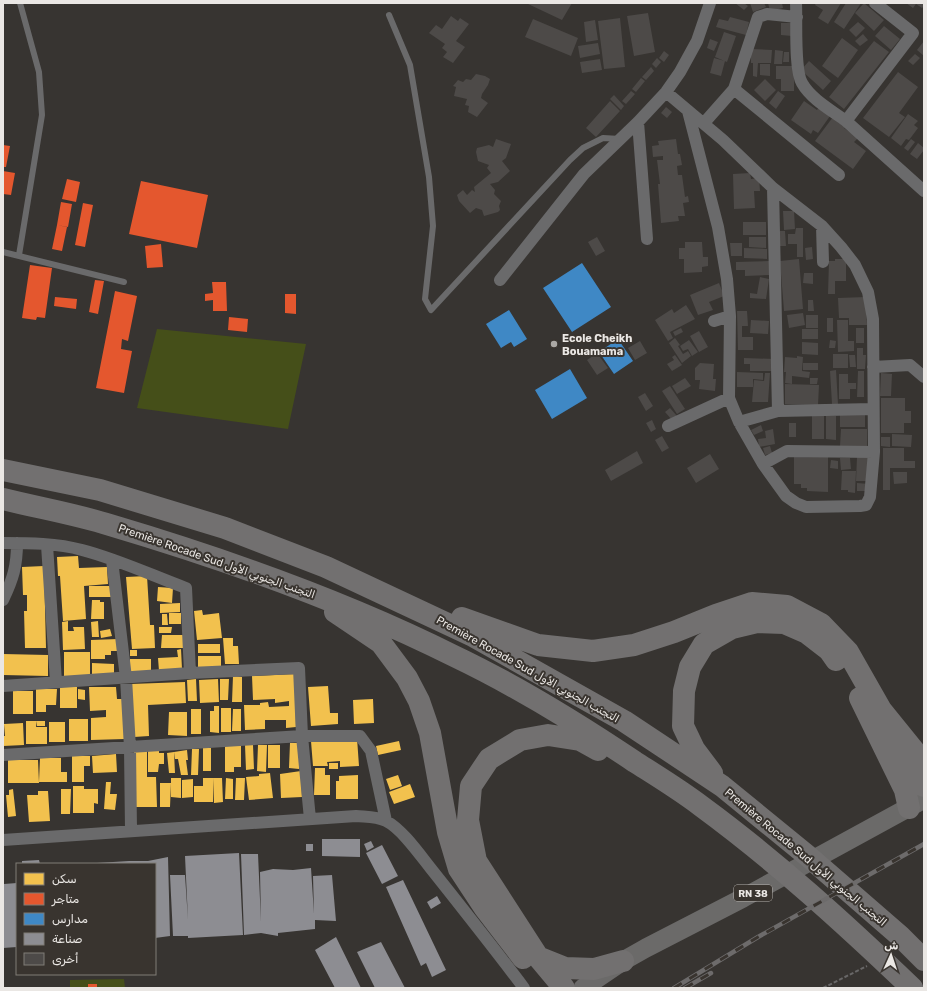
<svg xmlns="http://www.w3.org/2000/svg" width="927" height="991" viewBox="0 0 927 991" font-family="Rubik,'Noto Naskh Arabic',sans-serif">
	<style>
		.green { fill: #454f19 }
		.homes { fill: #f2c14e }
		.shops { fill: #e4572e }
		.schools { fill: #3f88c5 }
		.industry { fill: #8d8d92 }
		.building { fill: #4d4a48 }
		.lines { fill: none; stroke-linecap: round; stroke-linejoin: round }
		.path { stroke: #686767; stroke-width: 2; stroke-dasharray: 4 2; stroke-linecap: butt }
		.lane { stroke: #6a6a6b; stroke-width: 6 }
		.street { stroke: #6a6a6b; stroke-width: 12 }
		.primary { stroke: #6b6a69; stroke-width: 19 }
		.highway { stroke: #727070; stroke-width: 22 }
		.rail-casing { stroke: #6d6b6b; stroke-width: 4.5 }
		.rail { stroke: #39342f; stroke-width: 3; stroke-dasharray: 9; stroke-linecap: butt }
		.poi-dot { fill: #aba8a5; stroke: #39342f; stroke-width: 1.5 }
		.labels { text-anchor: middle; stroke-width: 4; stroke-linejoin: round; paint-order: stroke }
		.shield { fill: #39342f; stroke: #b5b1ae; stroke-width: 1 }
		.shield-label { font-size: 10px; font-weight: bold; fill: #eae7e4 }
		.poi-label { font-size: 11px; font-weight: bold; fill: #eae7e4; stroke: #39342f; text-anchor: start }
		.street-label { font-size: 11px; fill: #eae7e4; stroke: #39342f }
	</style>
	<rect width="100%" height="100%" fill="#373431"/>
	<path class="green" d="M157,329L306,344L288,429L137,408Z
		M124,979L125,988H70V980Z"/>
	<path class="homes" d="M78,556L79,568L107,567L108,584L84,586L86,619L63,621L60,576H58L57,557Z
		M44,566L46,648H25L24,611H27V595H23L22,567Z
		M147,576L150,625H154L155,648L132,649L126,577Z
		M89,586H112V597H89Z
		M158,587L173,588L172,603L157,601Z
		M92,600H100V602H104V619H91Z
		M180,603V612L160,613V604Z
		M202,610L203,615L219,613L222,638L197,640L194,611Z
		M169,613H181V624H169Z
		M162,614H167L168,625H162Z
		M68,621V631H74L73,627H84L85,649L63,650L62,622Z
		M98,621L99,637H92L91,622Z
		M159,627H172L171,633H159Z
		M110,629L112,636L101,638L100,631Z
		M162,635H183V648H161Z
		M223,638H233V646H238L239,664H225Z
		M118,639V651H111V655H105V659H91V640Z
		M198,644H220V653H198Z
		M181,649L182,669L159,671L158,658L178,657L177,650Z
		M130,650H137V656H130Z
		M64,652H90V676H64Z
		M3,654L48,655V676L3,675Z
		M198,656H221V670H198Z
		M130,659H151V672H130Z
		M92,663L114,664V675L92,674Z
		M295,674L296,727L286,728V720H265V729L245,730L244,705H260V703L268,702L269,707L289,706V701L275,703V699L253,700L252,676Z
		M233,676L242,677V702H232Z
		M196,679L197,701H188L187,680Z
		M218,679L219,702L200,703L199,680Z
		M220,679H229L228,700H220Z
		M185,682L186,703L148,705L149,736L134,737L131,684Z
		M328,686L330,713H338V724L311,726L308,687Z
		M60,687H77V708H60Z
		M89,687H116L117,699H124L125,739L91,740V718L106,717V710L90,711Z
		M36,689H57L56,705H46V712H36Z
		M78,689L85,690V700L78,699Z
		M13,691H33V714H13Z
		M373,699L374,723L354,724L353,700Z
		M214,706H219V733L210,732V711H214Z
		M221,708H231V732H221Z
		M191,709H201V734H191Z
		M233,709H241V731H232Z
		M169,712H187V736L168,735Z
		M69,719H88V741H69Z
		M26,721H37L36,727H47V744H26Z
		M37,721H45V726H37Z
		M49,722H65V742H49Z
		M23,723L24,745L3,746V736H5L4,724Z
		M357,738L359,766L340,767V761L327,762L328,766H313L311,741Z
		M399,741L401,750L378,755L376,746Z
		M290,743H299V769L289,768Z
		M245,745H253L254,769L246,770Z
		M258,745H267L266,772L257,771Z
		M268,745H280V768H268Z
		M225,746H241V767H234V772H225Z
		M203,748H211V771H203Z
		M192,749H199L198,775H191Z
		M187,750L188,760H186L188,775H181L178,759H175L174,752Z
		M147,751V777H156L157,807H135L134,752Z
		M148,751H159V753H164V764H159L158,772H148Z
		M174,752L175,773H169L167,753Z
		M116,754L117,772L93,773L92,756Z
		M72,756H90V766H84V782H72Z
		M40,758H61V772H67V782H39Z
		M8,760H38L39,783H8Z
		M329,763H338V769H329Z
		M315,768H325V775H330V795H314Z
		M301,771L302,797L281,798L280,774Z
		M270,773L273,798L249,800L246,777L259,776V774Z
		M358,775V799H336V781H339V776Z
		M398,775L402,786L390,790L386,779Z
		M171,778H181V798L171,797Z
		M203,778H213V802H194V786H203Z
		M213,778H222L223,802L214,803Z
		M226,778L233,779V799H225Z
		M236,778H245L244,800H235Z
		M193,779V797L182,798V780Z
		M106,782H111L110,794H117L115,810L104,809Z
		M160,783H171L170,807H160Z
		M410,784L415,797L394,804L389,792Z
		M73,786H84V789H98V804L94,803V813H73Z
		M13,789L16,816L8,817L6,795H9V790Z
		M61,789H71L70,814H61Z
		M38,791H48L50,821L29,822L27,795H38Z"/>
	<path class="shops" d="M3,145L10,146L6,167H3Z
		M3,171L15,173L11,195L3,194Z
		M67,179L80,182L76,202L62,199Z
		M141,181L208,195L197,248L129,234Z
		M61,202L72,204L68,227L57,225Z
		M83,203L93,205L85,247L75,245Z
		M57,225L67,227L62,251L52,249Z
		M161,244L163,267L147,268L145,246Z
		M30,265L52,268L45,318L37,317L36,320L22,318Z
		M95,280L104,281L98,314L89,312Z
		M212,282H226L227,311H213V300L205,301V294L213,293Z
		M115,291L137,296L128,341L122,339L121,349L132,351L124,393L96,388Z
		M285,294H296V314L285,313Z
		M55,297L77,299L76,309L54,306Z
		M229,317L248,319L247,332L228,330Z
		M88,984H97V988H88Z"/>
	<path class="schools" d="M582,263L611,307L572,332L543,288Z
		M509,310L527,339L514,347L511,342L501,348L486,324Z
		M618,339L633,361L614,374L599,352Z
		M570,369L587,398L552,419L535,390Z"/>
	<path class="industry" d="M322,839H360V857L322,856Z
		M371,841L374,847L367,851L364,844Z
		M306,844H313V851H306Z
		M382,845L398,876L382,884L366,853Z
		M239,853L243,935L188,938V936H173L170,875H185L188,920L185,856Z
		M241,854H258L261,922L260,872L273,869L293,870L311,868L314,914L313,876L332,875L336,921L315,920V929L278,933V936L261,933L244,935Z
		M168,857L170,936L155,938V864H97V863L129,861H148Z
		M39,860L40,864H22V861Z
		M403,880L446,970L432,977L426,963L421,966L386,887Z
		M17,883V947L3,948V887H4V884Z
		M437,896L441,903L431,909L427,902Z
		M336,937L361,988H335L315,950Z
		M381,942L405,988H375L357,952Z"/>
	<path class="building" d="M526,3H572L562,20Z
		M735,3H744L748,6L744,10Z
		M750,3H764L766,7L753,12Z
		M768,3H782L783,8L770,11Z
		M816,3H841L828,24L818,18L823,10L815,5Z
		M846,3H861L844,29L834,22Z
		M864,3L884,20L874,31L855,13Z
		M906,3H924V6L922,8L916,4L913,8Z
		M648,13L655,52L634,56L627,16Z
		M451,16L458,21L460,18L469,24L456,41L465,47L453,63L443,57L447,52L442,48L445,44L429,33L436,25L442,29Z
		M730,17L749,22L746,35L716,27L719,19L728,21Z
		M620,18L625,67L604,69L598,21Z
		M533,19L578,38L571,56L525,37Z
		M595,20L598,40L586,42L584,22Z
		M858,22L865,28L856,37L849,30Z
		M781,23H792V36L781,35Z
		M884,26L900,39L891,50L875,36Z
		M724,32L736,36L727,62L715,57Z
		M863,34L868,40L860,46L855,41Z
		M842,38L858,50L838,78L822,66Z
		M710,39L718,42L714,51L707,48Z
		M874,41L889,52L844,109L829,97Z
		M924,41V56L917,50Z
		M598,43L600,54L580,58L578,46Z
		M751,49L772,50L771,63H758L757,77L753,76V63H751Z
		M775,50L783,51L782,64H774Z
		M664,51L669,55L664,62L659,58Z
		M784,52H789V62H783Z
		M915,54L920,58L913,65L908,61Z
		M657,58L661,62L656,68L652,64Z
		M714,58L725,61L721,76L710,73Z
		M600,59L602,70L582,73L580,62Z
		M809,61L831,81L823,90L801,70Z
		M760,64H770V76L760,75Z
		M776,66H794V91H781V79H776Z
		M651,67L654,71L646,80L642,77Z
		M898,72L918,87L899,113L905,117L889,137L863,118Z
		M476,74L485,76L490,79L488,85L482,94L481,98L488,103L477,117L468,112L469,106L465,105L467,99L454,96L456,87L453,86L458,80L463,82L466,79L471,80Z
		M641,78L645,81L636,92L632,89Z
		M765,79L776,90L765,101L754,90Z
		M631,91L635,94L626,104L622,101Z
		M778,91L785,96L776,109L769,103Z
		M614,95L624,106L621,110L610,99Z
		M610,101L620,111L596,137L586,128Z
		M804,101L817,110L819,107L830,116L818,133L813,130L811,134L791,120Z
		M666,107L672,112L667,118L661,113Z
		M908,114L918,121L914,125L918,128L909,140L906,139L901,146L891,138Z
		M833,117L846,126L844,128L858,138L854,142L866,151L853,169L815,141Z
		M496,139L511,144L506,158L502,161L510,171L498,182L490,184L495,190L494,194L501,201L499,206L500,210L498,212L484,216L482,210L476,208L470,213L459,201L457,195L463,190L467,195L472,190L475,192L474,187L491,173L487,168L489,165L478,161L476,152L477,148L489,145L493,147Z
		M676,139L678,154H680L682,165L677,166L678,175H682L685,197L688,196L689,202L683,203L685,216H678L679,221L661,223L658,184H660L657,160H663V156L653,157L652,146L659,145L658,141Z
		M911,139L915,142L908,151L904,148Z
		M918,143L924,148V150L917,159L910,154Z
		M750,173L751,179L759,178L760,191H754L755,208L734,209L733,174Z
		M783,211H794L795,229L784,230Z
		M743,222H766V235H743Z
		M796,228H803V257H797V244H788V234H795Z
		M777,231H785L786,246H777Z
		M597,237L605,251L596,256L588,242Z
		M749,237H766V248L749,247Z
		M685,242H702L703,257H708V266L702,267V272L684,273V259H679V248H685Z
		M730,243H742V256H731Z
		M812,247L813,259L806,260L805,248Z
		M744,248L767,249V259L744,258Z
		M799,259L803,309L784,311L780,261Z
		M835,259H846V281H835V294H828L829,261H835Z
		M769,261V275L745,276V270H736V262Z
		M804,273H813V284L803,283Z
		M760,277L769,279L766,299L750,298V293L757,294Z
		M719,283L724,296L709,302L713,310L698,315L690,295Z
		M866,297L867,325H849V318H839L838,298Z
		M808,300H813L814,311H808Z
		M686,305L695,319L670,332L673,338L668,341L655,320L672,309L674,313Z
		M737,311H747L748,326H742V337H753V350H738Z
		M803,313L805,325L789,328L787,315Z
		M806,315H818V328H806Z
		M827,318H833V332H827Z
		M751,320L769,321L768,334L750,333Z
		M837,320H848V341H854V351L838,352Z
		M681,328L683,332L675,336L673,332Z
		M856,328H864V343H856Z
		M802,329H818V339H802Z
		M699,331L708,347L699,352L690,336Z
		M675,338L680,345L678,346L683,354L688,351L691,356L682,363L669,343Z
		M689,340L698,352L692,356L688,349L683,351L680,346Z
		M830,340L836,341L835,348H829Z
		M640,341L647,353L635,360L628,348Z
		M802,342L818,343V355L802,354Z
		M857,348H863V355H866L865,369H857Z
		M597,353L608,368L597,375L587,360Z
		M833,354H848V368H833Z
		M675,355L682,365L672,371L667,364L674,360L672,357Z
		M849,355H855L856,367H850Z
		M797,356L803,357L802,371L810,372L809,378L792,376V384L785,383L786,372H784L785,357L797,358Z
		M744,358L774,359V371H750V364H744Z
		M700,363L714,364L713,379H716L715,391L699,389L700,380H695V368Z
		M803,363H818V370H803Z
		M836,370L838,404H832L830,371Z
		M858,371H864V397H857Z
		M737,372L763,373V380L753,379V387H737Z
		M765,373H770L768,402H752L754,380L764,381Z
		M881,373L892,374L891,396H880Z
		M839,374H848V383H856V389H850V399H839Z
		M685,378L691,386L677,394L672,386Z
		M810,378H818L817,384H810Z
		M785,384L819,385L818,405L785,404Z
		M670,386L685,409L677,414L662,391Z
		M645,393L653,406L646,411L638,397Z
		M881,398H905V411H911V423H904V433H881Z
		M670,408L677,416L672,420L665,412Z
		M840,411L865,412V427H840Z
		M812,414H824V439H812Z
		M826,416H836V440L826,439Z
		M652,420L656,429L651,432L646,423Z
		M789,423H796V437H789Z
		M761,425L763,431L754,435L751,430Z
		M773,429L775,444L759,447L758,439L766,438L765,431Z
		M841,429H867V446H840Z
		M892,434L912,435L911,447L892,446Z
		M662,436L669,448L662,452L655,440Z
		M881,437H890V447L881,446Z
		M770,446L772,453L765,455L763,448Z
		M883,448H904V461H915V468H890V490H883Z
		M637,451L643,463L611,481L605,470Z
		M710,454L719,469L696,483L687,468Z
		M794,457H828V492L807,491V488H801V484H794Z
		M857,457H869V481H856Z
		M840,458H850L851,469L841,470Z
		M831,460L838,461V469L830,468Z
		M842,471H856L855,493L848,492V490H841Z
		M893,472H907V483L894,484Z
		M857,483L869,484V491H857Z"/>
	<g class="lines">
		<path class="path" d="M823,988L867,966"/>
		<path class="lane" d="M389,15L410,65L429,177L433,226L425,299L431,310L570,160L583,148L603,138L620,139
			M3,252L124,282
			M19,255L42,115L39,72L20,3"/>
		<path class="street" d="M796,3C797,21 794,70 802,83C811,99 831,110 846,121
			M875,3L913,33L846,121L924,191
			M734,89L839,175
			M666,92L723,140L773,188L822,226L841,247L855,265L868,292L873,319L874,452L870,497L866,505L860,506L806,507L796,503L786,496L763,464L739,422L729,398L730,316L727,279L718,227L688,111
			M638,122L647,239
			M704,123L734,89L758,17L767,14L797,17
			M773,188L778,411
			M822,226L823,262
			M500,280L584,174L638,122L666,92L680,72L697,41L710,3
			M714,321L730,316
			M873,367L910,365L924,377
			M739,422L778,411L873,409
			M668,426L729,398
			M763,464L787,451L874,452
			M3,543C29,543 57,543 82,550C117,559 151,575 186,588L190,673
			M47,545L56,682
			M112,560L126,678L130,748L131,830
			M3,600C13,579 17,566 17,543
			M3,686L190,673L299,668L302,736L310,819
			M3,755L302,736H360L371,751L386,821
			M3,840L356,816C366,817 376,816 386,821C402,829 420,855 432,870C463,909 494,948 524,988"/>
		<path class="primary" d="M583,988L623,961L646,948L743,898L924,799"/>
		<path class="highway" d="M3,470L100,490L225,528L326,567L471,635L624,721L722,786L809,857L900,936L924,960
			M3,499C39,508 75,514 110,525C228,560 344,601 454,656C517,686 577,723 635,762C657,776 680,790 701,806C776,861 845,924 912,988
			M335,612L381,643L407,678L419,701L430,733L448,832L459,869L484,907L523,958
			M462,618L538,645L593,651L634,645L674,632L716,615L752,603L787,606L821,624L848,652L881,710L915,752L924,759
			M860,698L905,790L909,808
			M901,746L924,786
			M712,773L694,749L683,726L684,691L690,667L704,644L732,628L757,622L784,623L807,633L829,650L836,660
			M540,958L565,968L594,969L623,961
			M564,988L538,957L476,861L468,820L471,786L489,759L520,740L548,735L580,740L598,750"/>
		<g class="rail-casing">
			<path id="rail" d="M674,988L758,937L924,844
				M685,988L711,973"/>
		</g>
		<use href="#rail" class="rail"/>
	</g>
	<circle class="poi-dot" cx="554" cy="344" r="4"/>
	<g class="labels">
		<rect class="shield" x="734" y="885" width="38" height="16" rx="3"/>
		<g class="shield-label">
			<text x="753" y="897">RN 38</text>
		</g>
		<g class="poi-label">
			<text x="562" y="342">Ecole Cheikh<tspan x="562" dy="13">Bouamama</tspan></text>
		</g>
		<g class="street-label">
			<text transform="translate(217 561) rotate(19)" y="4">Première Rocade Sud التجنب الجنوبي الأول</text>
			<text transform="translate(528 669) rotate(29)" y="4">Première Rocade Sud التجنب الجنوبي الأول</text>
			<text transform="translate(806 857) rotate(40)" y="4">Première Rocade Sud التجنب الجنوبي الأول</text>
		</g>
	</g>
	<rect width="927" height="991" fill="none" stroke="#eae7e4" stroke-width="8"/>
	<rect x="16" y="863" width="140" height="112" fill="#39342f" stroke="#807c77"/>
	<rect x="24" y="873" width="20" height="12" fill="#f2c14e" stroke="#807c77"/>
	<text x="52" y="883" font-size="12" fill="#eae7e4">سكن</text>
	<rect x="24" y="893" width="20" height="12" fill="#e4572e" stroke="#807c77"/>
	<text x="52" y="903" font-size="12" fill="#eae7e4">متاجر</text>
	<rect x="24" y="913" width="20" height="12" fill="#3f88c5" stroke="#807c77"/>
	<text x="52" y="923" font-size="12" fill="#eae7e4">مدارس</text>
	<rect x="24" y="933" width="20" height="12" fill="#8d8d92" stroke="#807c77"/>
	<text x="52" y="943" font-size="12" fill="#eae7e4">صناعة</text>
	<rect x="24" y="953" width="20" height="12" fill="#4d4a48" stroke="#807c77"/>
	<text x="52" y="963" font-size="12" fill="#eae7e4">أخرى</text>
	<g transform="translate(891 955) rotate(3)" stroke="#39342f" stroke-width="3" paint-order="stroke">
	<path d="M0-3L7 15L0 10L-7 15Z" fill="#eae7e4"/>
	<text y="-6" font-size="11" font-weight="bold" text-anchor="middle" fill="#eae7e4">ش</text>
	</g>
</svg>
